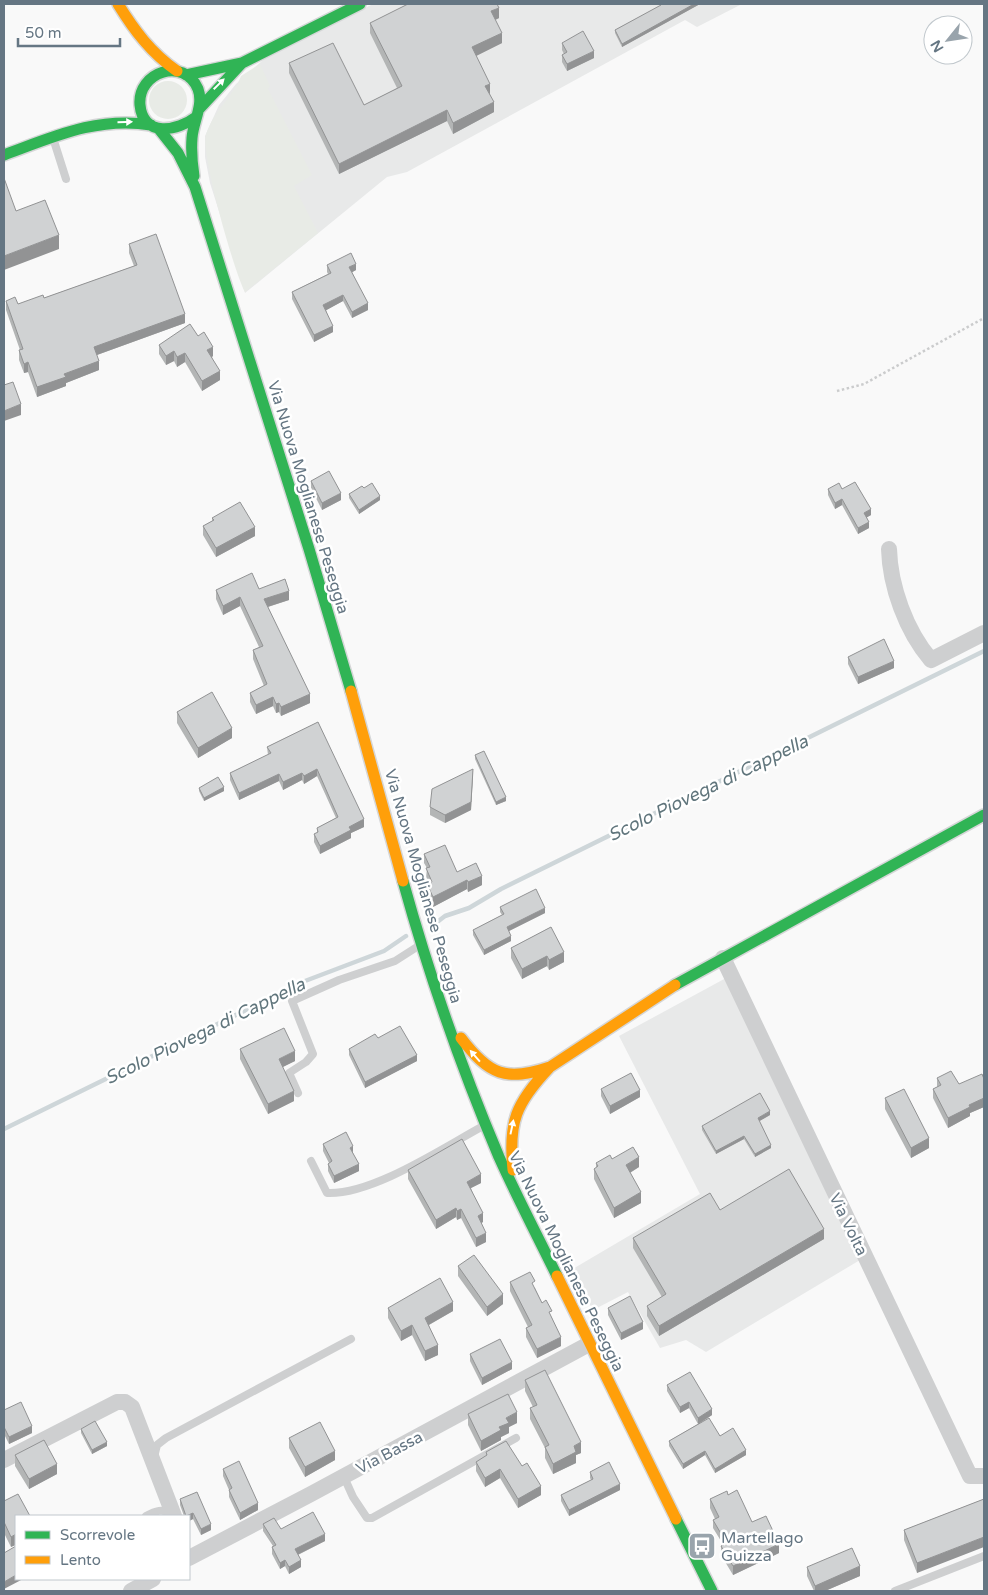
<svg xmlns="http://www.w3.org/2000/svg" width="988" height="1595" viewBox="0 0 988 1595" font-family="'Varela Round',sans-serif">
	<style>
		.built { fill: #e8e9e9 }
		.green { fill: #e8ebe6 }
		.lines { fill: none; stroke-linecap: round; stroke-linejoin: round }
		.stream { stroke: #ced6d9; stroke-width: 4.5 }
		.fast-casing { stroke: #d5d6d7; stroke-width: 14 }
		.slow-casing { stroke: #d5d6d7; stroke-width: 14 }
		.path { stroke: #cbcccd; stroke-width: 2.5; stroke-dasharray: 2.5 2.5; stroke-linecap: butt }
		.lane { stroke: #cecfd0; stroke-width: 8 }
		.street { stroke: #cecfd0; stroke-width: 16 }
		.fast { stroke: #30b455; stroke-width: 11 }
		.slow { stroke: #ff9f0a; stroke-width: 11 }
		.wall { fill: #b3b5b5 }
		.shaded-wall { fill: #929394 }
		.building { fill: #d0d2d3; stroke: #929394 }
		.oneway { fill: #fff }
		.labels { text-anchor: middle; stroke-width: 5; stroke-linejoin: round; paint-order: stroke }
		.street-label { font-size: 16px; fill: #657683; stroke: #fff }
		.poi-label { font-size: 16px; fill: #657683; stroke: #fff; text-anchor: start }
		.water-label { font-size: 18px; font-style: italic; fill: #60757c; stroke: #fff }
	</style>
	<rect width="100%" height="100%" fill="#f9f9f9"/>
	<path class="built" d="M373,4H742L697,27L685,20L407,172L387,177L245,293L210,183L205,157V136L219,105L236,84L263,60Z
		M726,978L860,1260L706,1352L686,1340L660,1348L628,1292L593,1310L571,1270L700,1194L619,1036Z"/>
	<path class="green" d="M260,64L270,86L268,89L312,175L294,186L318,233L245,292C235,275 200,152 206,135C213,111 234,96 241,76Z
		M149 100a19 19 0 1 1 38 0a19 19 0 1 1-38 0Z"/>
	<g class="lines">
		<path class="stream" d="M432,926L445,916L469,908L501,889L984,651
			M4,1129L305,981L384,951L406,936"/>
		<g class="fast-casing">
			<path id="fast" d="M186,75L242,63L360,4
				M200,108L241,64
				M159,129L178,153L195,187L309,549L351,691
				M4,155C53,137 98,116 151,125
				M194,176C192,163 191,151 192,138C193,122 204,105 198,89C184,56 137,72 140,105C143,138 178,131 196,117
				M403,881C429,975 461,1067 499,1157C517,1197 538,1237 557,1276
				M675,985L984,815
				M676,1519L712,1591"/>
		</g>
		<g class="slow-casing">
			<path id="slow" d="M118,4C134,30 151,53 177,71
				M351,691L403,881
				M461,1038C489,1075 506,1082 550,1067L675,985
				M513,1170C508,1122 516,1103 549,1068
				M557,1276L676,1519"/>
		</g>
		<path class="path" d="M837,391L864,384L984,318"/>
		<path class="lane" d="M53,138L66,179
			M298,1093L289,1073L306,1062L313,1054L292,1001L339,980L395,961L420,945
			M311,1161L327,1193C373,1195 444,1147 485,1125
			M154,1457L157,1445L166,1438L351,1339
			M344,1477L353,1497L367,1518H372L516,1438
			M146,1516C155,1511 163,1508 172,1514
			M895,1591L984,1556"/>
		<path class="street" d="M889,549C890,586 906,631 931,660L984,633
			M723,958L970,1476H984
			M4,1460L117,1402H125L132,1407L174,1516
			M189,1558L311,1494L589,1344
			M131,1591L153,1579"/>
		<use href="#fast" class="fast"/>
		<use href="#slow" class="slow"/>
	</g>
	<path class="wall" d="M660,4H700L622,47L615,33V30L660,6Z
		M499,18L495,20L502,43L476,56L490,94L494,112L453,134L447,121L339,174L289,73V63L364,105L397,88L370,33V23Z
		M562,43L594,58L567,71L562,62V55L564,54L562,50Z
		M129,244L185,323L97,355L99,370L66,383V386L37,397L28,372L24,373L19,360V350H20L6,310V301L18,304L44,298L134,266L129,253Z
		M327,265L356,270L352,272L368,310L352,318L343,301L326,310L333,332L314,342L292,299V292L328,274L327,272Z
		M198,336L213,356L212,357L220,380L202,391L185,362L177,367L174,361L166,365L159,354V345Z
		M311,481L341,500L322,510L311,488Z
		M364,488L380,500L359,514L349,498V494Z
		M828,489H842L871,515L867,517L869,528L858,534L842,505L835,509L828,495Z
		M212,518L255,536L216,557L203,535V526L212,521Z
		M259,589L289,600L268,607L310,703L281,716L279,712L276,713L273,706L256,714L250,702V693L264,686L253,659V650L259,647L240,606L223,615L216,599V590Z
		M848,657L894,668L858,684L848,664Z
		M177,712L232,738L198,758L177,723Z
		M318,722L364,827L351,833V838L320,854L314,842V834L317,833V828L336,818L317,776L304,784L302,780L283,790L279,781L239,800L230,780V773L268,755L267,747Z
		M475,755L506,801L496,805L475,759Z
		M473,777L471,810L445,823L430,815V807Z
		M199,788L224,791L204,801L199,791Z
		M424,854L457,872L482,885L468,892L467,889L433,907L427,893V884L429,883L426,878L427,868L424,863Z
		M500,907L545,913L509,931L511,941L484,955L473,935V930L502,915L500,912Z
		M551,927L564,962L549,970L547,966L522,979L511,958V948Z
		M378,1038L417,1061L365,1088L349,1055V1049Z
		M240,1049L295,1061L282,1067L294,1101L268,1114L240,1059Z
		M937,1078L959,1084L984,1079V1107L970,1113V1116L948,1128L933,1098V1089L937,1087Z
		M601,1089L640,1097L610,1114L601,1096Z
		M885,1098L929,1148L911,1158L885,1109Z
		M770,1115L759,1121L771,1148L755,1157L744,1139L716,1154L702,1130V1126Z
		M323,1144L353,1153L359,1171L334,1183L328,1171V1164L329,1163L323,1151Z
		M612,1159L639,1167L630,1173L641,1203L614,1218L594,1179V1169L596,1168V1163Z
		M408,1170L481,1183L471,1188L483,1222L481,1223L486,1242L476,1247L461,1218L457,1220L456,1217L436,1229L408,1179Z
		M720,1210L824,1239L659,1336L647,1316V1306L662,1297L633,1248V1238Z
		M458,1266L503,1304L487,1316L458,1276Z
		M510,1282L535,1288L542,1303L552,1318L561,1346L537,1358L526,1337V1328L528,1327L510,1291Z
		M388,1308L453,1311L429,1325L438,1355L425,1361L412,1335L401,1341L388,1318Z
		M608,1308L643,1329L621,1340L608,1315Z
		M470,1354L512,1369L482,1385L470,1361Z
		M525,1380L581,1453L576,1455V1463L553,1474L545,1458V1448L530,1419V1408L533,1407L525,1391Z
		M667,1385L712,1415L702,1422L746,1455L715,1473L705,1455L683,1469L669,1446V1441L698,1424L689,1408L680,1413L667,1391Z
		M4,1410L32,1433L9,1444L4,1434Z
		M468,1414L517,1423L509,1427V1433L501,1437V1440L481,1451L468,1425Z
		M81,1429L107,1446L92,1454L81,1433Z
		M289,1438L335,1460L305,1477L289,1448Z
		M486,1452L522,1466L541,1495L518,1508L500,1478L485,1487L476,1471V1462L486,1456Z
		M15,1455L57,1474L29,1489L15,1466Z
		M223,1469L258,1510L240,1520L229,1497V1490L223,1476Z
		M590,1472L620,1490L569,1516L561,1501V1495L591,1480L590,1478Z
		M728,1495L779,1553L733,1575L721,1555V1541L713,1528V1520L715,1519L710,1508V1499Z
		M180,1499L211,1530L201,1535L193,1519L189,1521V1516H184L180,1505Z
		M984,1499L917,1573L904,1540V1530Z
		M4,1501L30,1516L11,1547L4,1533Z
		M263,1524L281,1529L325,1541L298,1555L301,1567L289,1574L285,1566L280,1569L272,1554V1547L273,1546L263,1531Z
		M807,1567L860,1576L825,1591H814L807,1576Z"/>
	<path class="shaded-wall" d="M694,4H700L622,47V44Z
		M499,8V18L491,22V11Z
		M502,33V43L472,58V47Z
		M594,51V58L567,71V64Z
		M490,84V94L485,96V86Z
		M494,102V112L453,134V123Z
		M447,110V121L339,174V164Z
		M59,235V249L4,270V256Z
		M356,264V270L349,274V267Z
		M343,295V301L323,312V305Z
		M368,303V310L352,318V312Z
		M185,314V323L94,356V347Z
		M333,326V332L314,342V335Z
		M213,347V356L207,360V350Z
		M174,351V361L166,365V356Z
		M185,353V362L177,367V357Z
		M99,361V370L66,383V386L37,397V387L64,374Z
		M28,362V372L24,373V364Z
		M220,371V380L202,391V381Z
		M21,404V415L4,421V411Z
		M341,493V500L322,510V503Z
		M380,496V500L359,514V510Z
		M842,499V505L835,509V503Z
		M871,509V515L864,519V513Z
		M869,522V528L858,534V528Z
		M255,527V536L216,557V548Z
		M289,591V600L264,608V599Z
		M240,597V606L223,615V606Z
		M894,661V668L858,684V677Z
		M310,694V703L281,716V707Z
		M273,697V706L256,714V705Z
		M279,703V712L276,713V704Z
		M232,728V738L198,758V748Z
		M317,769V776L304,784V776Z
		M473,769L471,810L445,823V815Z
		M302,773V780L283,790V782Z
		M279,774V781L239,800V793Z
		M224,787V791L204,801V798Z
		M506,797V801L496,805V802Z
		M364,819V827L351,833V838L320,854V846L349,827Z
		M482,876V885L468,892V882Z
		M467,880V889L433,907V897Z
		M545,908V913L507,932V927Z
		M511,936V941L484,955V950Z
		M564,952V962L549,970V960Z
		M547,956V966L522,979V969Z
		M295,1051V1061L279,1069V1059Z
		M417,1055V1061L365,1088V1082Z
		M640,1090V1097L610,1114V1106Z
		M294,1091V1101L268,1114V1104Z
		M984,1098V1107L970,1113V1116L948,1128V1118L969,1105Z
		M770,1111V1115L758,1122V1118Z
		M744,1136V1139L716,1154V1151Z
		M929,1138V1148L911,1158V1148Z
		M771,1145V1148L755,1157V1154Z
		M353,1146V1153L350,1148Z
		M639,1157V1167L626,1175V1165Z
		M359,1164V1171L334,1183V1176Z
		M481,1174V1183L467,1190V1182Z
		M641,1192V1203L614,1218V1208Z
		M456,1208V1217L436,1229V1220Z
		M461,1209V1218L457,1220V1211Z
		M483,1213V1222L478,1225V1216Z
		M824,1229V1239L659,1336V1326Z
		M486,1233V1242L476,1247V1238Z
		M503,1294V1304L487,1316V1307Z
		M453,1302V1311L425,1327V1318Z
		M643,1322V1329L621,1340V1333Z
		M412,1325V1335L401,1341V1331Z
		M561,1337V1346L537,1358V1349Z
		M438,1345V1355L425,1361V1351Z
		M512,1362V1369L482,1385V1378Z
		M689,1402V1408L680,1413V1407Z
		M712,1409V1415L698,1424V1418Z
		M517,1412V1423L509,1427V1433L501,1437V1440L481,1451V1441L499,1427L506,1418Z
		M32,1426V1433L9,1444V1437Z
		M107,1442V1446L92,1454V1450Z
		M581,1442V1453L576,1455V1463L553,1474V1464L574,1446Z
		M746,1450V1455L715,1473V1469Z
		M335,1451V1460L305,1477V1467Z
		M705,1451V1455L683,1469V1464Z
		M57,1464V1474L29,1489V1479Z
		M500,1469V1478L485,1487V1478Z
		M620,1484V1490L569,1516V1510Z
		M541,1486V1495L518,1508V1499Z
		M258,1503V1510L240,1520V1513Z
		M193,1513V1519L189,1521V1516H186Z
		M211,1524V1530L201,1535V1529Z
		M16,1534V1545L11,1547V1537Z
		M325,1534V1541L295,1556V1549Z
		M984,1537V1547L917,1573V1563Z
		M779,1544V1553L733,1575V1566Z
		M285,1560V1566L280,1569V1563Z
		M301,1560V1567L289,1574V1567Z
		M860,1566V1576L825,1591H815V1586Z
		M16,1575V1579H23L4,1589V1582Z"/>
	<path class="building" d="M408,4H497L499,8L491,11L502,33L472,47L490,84L485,86L494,102L453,123L447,110L339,164L289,63L333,43L364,105L402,86L370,23Z
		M661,4H694L622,44L615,30L661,5Z
		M583,31L594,51L567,64L562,55L567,52L562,43Z
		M4,178L16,211L45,200L59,235L4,256Z
		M156,234L185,314L94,347L99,361L64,374L66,377L37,387L28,362L24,364L19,350L23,349L6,301L15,297L18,304L43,295L44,298L137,265L129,244Z
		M351,253L356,264L349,267L368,303L352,312L343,295L323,305L333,326L314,335L292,292L331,273L327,265Z
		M190,324L198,336L204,332L213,347L207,350L220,371L202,381L185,353L177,357L174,351L166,356L159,345Z
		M13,382L21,404L4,411V385Z
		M329,471L341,493L322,503L311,481Z
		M855,482L871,509L864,513L869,522L858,528L842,499L835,503L828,489L839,483L842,489Z
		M372,483L380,496L359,510L349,494L362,486L364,488Z
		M240,502L255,527L216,548L203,526L214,520L212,518Z
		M252,573L259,589L285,579L289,591L264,599L310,694L281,707L279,703L276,704L273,697L256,705L250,693L267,684L253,650L263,646L240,597L223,606L216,590Z
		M884,639L894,661L858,677L848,657Z
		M212,692L232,728L198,748L177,712Z
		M318,722L364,819L349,827L351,830L320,846L314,834L318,832L317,828L338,817L317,769L304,776L302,773L283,782L279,774L239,793L230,773L271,753L267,747Z
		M484,751L506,797L496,802L475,755Z
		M473,769L471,802L445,815L430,807L432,789Z
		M218,777L224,787L204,798L199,788Z
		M445,845L457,872L476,863L482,876L468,882L467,880L433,897L427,884L432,882L426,868L430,867L424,854Z
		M536,889L545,908L507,927L511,936L484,950L473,930L504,914L500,907Z
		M551,927L564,952L549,960L547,956L522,969L511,948Z
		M400,1026L417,1055L365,1082L349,1049L375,1034L378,1038Z
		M284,1028L295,1051L279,1059L294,1091L268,1104L240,1049Z
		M951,1071L959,1084L982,1074L984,1079V1098L969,1105L970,1107L948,1118L933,1089L941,1085L937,1078Z
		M631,1073L640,1090L610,1106L601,1089Z
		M904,1089L929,1138L911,1148L885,1098Z
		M760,1093L770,1111L758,1118L771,1145L755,1154L744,1136L716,1151L702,1126Z
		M346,1132L353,1146L350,1148L359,1164L334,1176L328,1164L332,1161L323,1144Z
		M462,1139L481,1174L467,1182L483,1213L478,1216L486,1233L476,1238L461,1209L457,1211L456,1208L436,1220L408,1170Z
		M633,1147L639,1157L626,1165L641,1192L614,1208L594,1169L598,1166L596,1163L610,1155L612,1159Z
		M789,1169L824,1229L659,1326L647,1306L666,1294L633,1238L710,1193L720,1210Z
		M474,1255L503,1294L487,1307L458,1266Z
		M530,1272L535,1281L532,1283L542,1303L546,1300L552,1311L549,1312L561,1337L537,1349L526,1328L532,1325L510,1282Z
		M440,1278L453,1302L425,1318L438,1345L425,1351L412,1325L401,1331L388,1308Z
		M630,1296L643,1322L621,1333L608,1308Z
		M500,1339L512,1362L482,1378L470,1354Z
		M545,1370L581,1442L574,1446L576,1452L553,1464L545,1447L549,1445L530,1408L537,1405L525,1380Z
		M690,1372L712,1409L698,1418L689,1402L680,1407L667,1385Z
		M508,1394L517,1412L506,1418L509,1423L499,1427L501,1430L481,1441L468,1414Z
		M21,1402L32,1426L9,1437L4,1427V1410Z
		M709,1418L720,1436L733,1428L746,1450L715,1469L705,1451L683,1464L669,1441Z
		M95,1421L107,1442L92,1450L81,1429Z
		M320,1422L335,1451L305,1467L289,1438Z
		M44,1440L57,1464L29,1479L15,1455Z
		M506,1441L522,1466L527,1463L541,1486L518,1499L500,1469L485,1478L476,1462L487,1455L486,1452Z
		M239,1461L258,1503L240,1513L229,1490L232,1488L223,1469Z
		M609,1462L620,1484L569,1510L561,1495L593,1479L590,1472Z
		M737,1490L752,1522L766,1516L779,1544L733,1566L721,1546L724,1545L721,1538L723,1537L713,1520L719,1517L710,1499L727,1491L728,1495Z
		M197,1492L211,1524L201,1529L193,1513L186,1516L180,1499Z
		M18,1494L30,1516H16V1534L11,1537L4,1522V1501Z
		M984,1499V1537L917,1563L904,1530Z
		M313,1512L325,1534L295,1549L301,1560L289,1567L285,1560L280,1563L272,1547L276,1545L263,1524L274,1518L281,1529Z
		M16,1546V1575L4,1582V1553Z
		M852,1548L860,1566L815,1586L807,1567Z"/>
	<defs><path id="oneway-solid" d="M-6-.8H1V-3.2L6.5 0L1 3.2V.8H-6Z" transform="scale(1.25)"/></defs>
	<g class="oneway">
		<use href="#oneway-solid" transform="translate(219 84) rotate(-45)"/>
		<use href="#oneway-solid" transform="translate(125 122) rotate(-1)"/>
		<use href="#oneway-solid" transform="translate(475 1056) rotate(-131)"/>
		<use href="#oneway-solid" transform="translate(512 1127) rotate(-78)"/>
	</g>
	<defs>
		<g id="bus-square" transform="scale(1.4375)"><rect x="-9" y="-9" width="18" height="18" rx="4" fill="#99a4ac" stroke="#fff"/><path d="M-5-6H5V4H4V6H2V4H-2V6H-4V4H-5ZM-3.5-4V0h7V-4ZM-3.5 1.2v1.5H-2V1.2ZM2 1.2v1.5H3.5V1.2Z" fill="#fff"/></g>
	</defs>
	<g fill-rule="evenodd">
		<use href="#bus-square" x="702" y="1546"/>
	</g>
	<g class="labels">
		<g class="street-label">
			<text transform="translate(309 497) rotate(73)" y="6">Via Nuova Moglianese Peseggia</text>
			<text transform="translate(424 886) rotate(74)" y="6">Via Nuova Moglianese Peseggia</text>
			<text transform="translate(849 1224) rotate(64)" y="6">Via Volta</text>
			<text transform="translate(567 1261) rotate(64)" y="6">Via Nuova Moglianese Peseggia</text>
			<text transform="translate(389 1452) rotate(-28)" y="6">Via Bassa</text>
		</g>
		<g class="poi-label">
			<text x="721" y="1543">Martellago<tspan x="721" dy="18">Guizza</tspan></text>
		</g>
		<g class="water-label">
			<text transform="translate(708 788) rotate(-26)" y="6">Scolo Piovega di Cappella</text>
			<text transform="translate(205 1031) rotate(-26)" y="6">Scolo Piovega di Cappella</text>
		</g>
	</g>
	<rect width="988" height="1595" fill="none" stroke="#657683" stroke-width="10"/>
	<rect x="15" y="1515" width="175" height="65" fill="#ffffff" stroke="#c1c8cd"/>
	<rect x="25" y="1531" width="25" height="8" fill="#30b455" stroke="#c1c8cd"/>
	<text x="60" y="1540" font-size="15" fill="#657683">Scorrevole</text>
	<rect x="25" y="1556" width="25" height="8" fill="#ff9f0a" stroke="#c1c8cd"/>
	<text x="60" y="1565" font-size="15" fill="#657683">Lento</text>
	<g transform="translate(948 40) rotate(240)"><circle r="24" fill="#ffffff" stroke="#c1c8cd"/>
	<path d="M0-4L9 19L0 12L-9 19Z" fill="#99a4ac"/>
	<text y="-8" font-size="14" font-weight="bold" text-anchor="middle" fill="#657683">N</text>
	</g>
	<path d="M18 38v8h102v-8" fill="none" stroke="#657683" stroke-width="2.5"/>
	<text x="25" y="38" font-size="15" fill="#657683" stroke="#ffffff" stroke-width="4" paint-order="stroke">50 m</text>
</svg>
